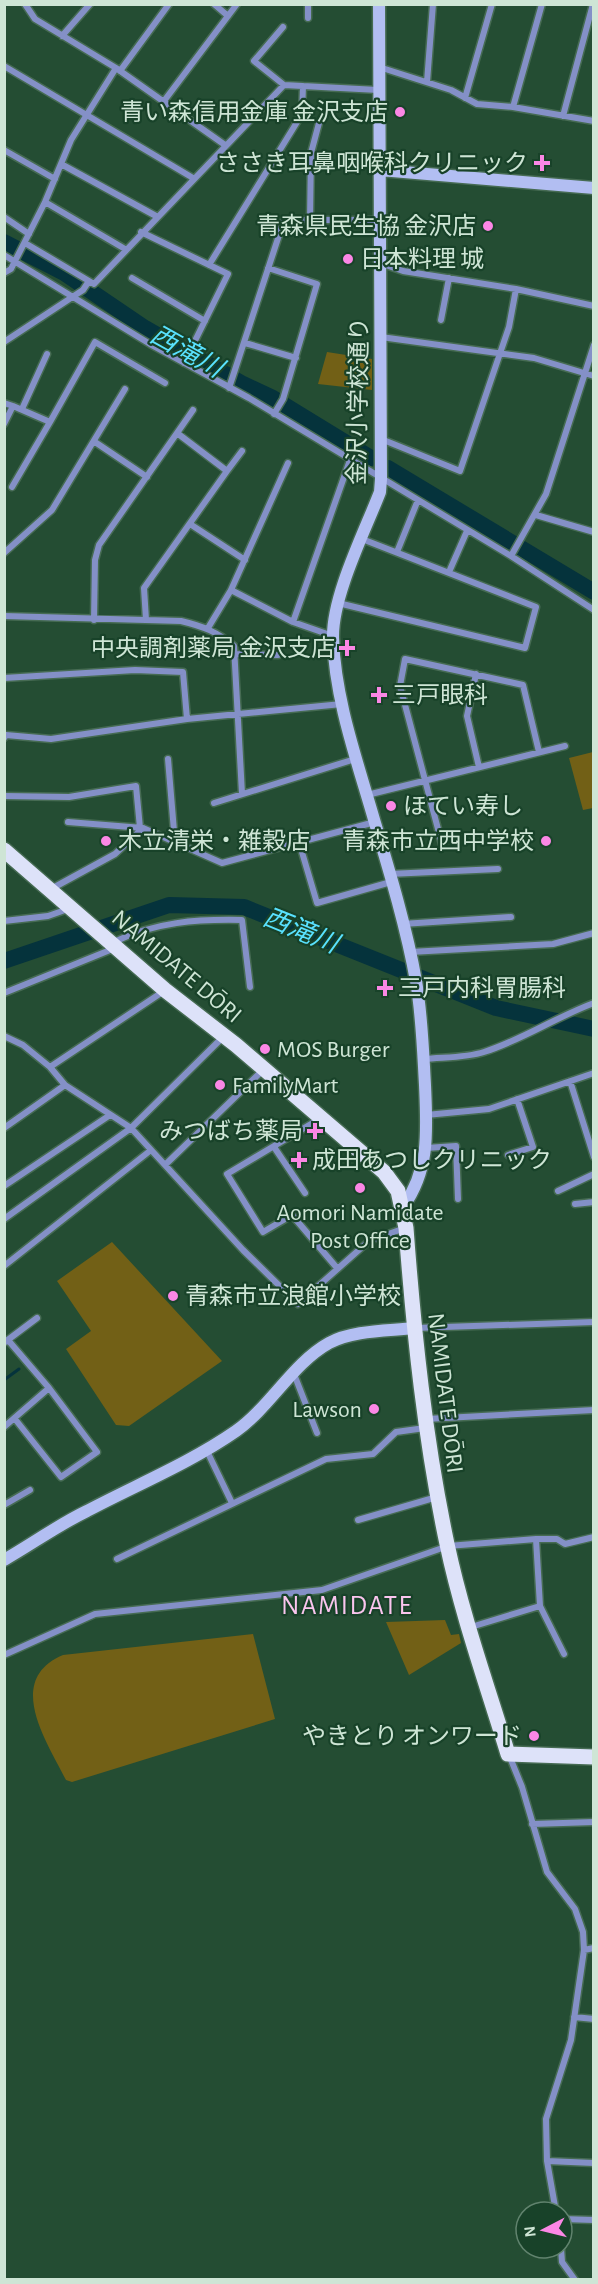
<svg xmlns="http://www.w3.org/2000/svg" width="598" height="2284" viewBox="0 0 598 2284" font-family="'Alegreya Sans','Noto Sans JP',sans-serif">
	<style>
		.green { fill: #726016 }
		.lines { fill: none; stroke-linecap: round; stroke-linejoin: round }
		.stream { stroke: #05333c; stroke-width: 3 }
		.river { stroke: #05333c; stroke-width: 16 }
		.street-casing { stroke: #466b53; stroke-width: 9 }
		.secondary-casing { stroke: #466b53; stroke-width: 15 }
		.primary-casing { stroke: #466b53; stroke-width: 18 }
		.street { stroke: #8490c7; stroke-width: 6 }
		.secondary { stroke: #b2bef2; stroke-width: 12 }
		.primary { stroke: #dde2f9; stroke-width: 15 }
		.poi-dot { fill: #fb87e5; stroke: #184229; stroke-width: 2 }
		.labels { text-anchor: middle; stroke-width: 4.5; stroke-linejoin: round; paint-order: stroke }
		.poi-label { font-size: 24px; fill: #cee5d5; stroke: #184229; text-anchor: start }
		.street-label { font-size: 24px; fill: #cee5d5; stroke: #184229 }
		.water-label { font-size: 26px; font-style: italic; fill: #59e1fe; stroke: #184229 }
		.quarter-label { font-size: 27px; letter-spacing: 1.5px; fill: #fac5ee; stroke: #184229 }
	</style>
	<rect width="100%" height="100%" fill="#244d33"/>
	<path class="green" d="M327,352L372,359V390L318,384Z
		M593,752V808L583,810L569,758Z
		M112,1242L222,1361L129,1426L116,1425L66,1349L91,1331L57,1281Z
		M445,1620L451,1635L459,1634L461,1643L409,1675L386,1622Z
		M253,1634L275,1719L72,1782L66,1780C47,1742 4,1680 63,1655Z"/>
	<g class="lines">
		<path class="stream" d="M4,1380L19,1369"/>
		<path class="river" d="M4,242L64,273L145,328L241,383L273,398L371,458
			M388,468L594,592
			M4,961L169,905L244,907L496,1008L594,1029"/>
		<g class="street-casing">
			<path id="street" d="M25,4L35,19L116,68L225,145
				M214,4L228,16
				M308,4V18
				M283,27L254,61L284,85
				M62,36L90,4
				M4,66L193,178
				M379,67L451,90L477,104L513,107L594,121
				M120,71L169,4
				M427,82L433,4
				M465,98L492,4
				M164,101L237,4
				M513,107L542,4
				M563,116L593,4
				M4,150L55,179
				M61,164L156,216
				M45,202L125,249
				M4,217L29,234
				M310,220L311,153L319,123
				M141,232L228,274L184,363
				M25,243L89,281
				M4,255L150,344L249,398L511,556L594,610
				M380,263L403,271L516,289L594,306
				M209,265L302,114L303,86
				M268,268L317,284L283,399L274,414
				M4,273L11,269L45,202L71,140L116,68
				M132,278L205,321
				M441,320L449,278
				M381,337L534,358L594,376
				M4,342L83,290L89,281L94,284L284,85L378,90
				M245,343L296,358
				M229,388L284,220H380
				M4,403L13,406L4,424
				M13,406L50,422L95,342L165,383
				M22,409L47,354
				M177,433L193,410
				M381,439L460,471L509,327L516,289
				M95,442L147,477
				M227,471L242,451
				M12,487L50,422
				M536,515L594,532
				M190,524L245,560
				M397,552L418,500
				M4,553L52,510L125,389
				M511,556L546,494L594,345
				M449,572L467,531
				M231,590L293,622L333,636
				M338,603L525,648L536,607L362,539
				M4,616L181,621C202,626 218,632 234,646L242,794
				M94,620L95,560L99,545L177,433L227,471L144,588L146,620
				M293,622L350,460
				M208,628L231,590L288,463
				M235,654L278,655
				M476,674L467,716L479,767
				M4,678L135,670L183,672L187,719
				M4,738L6,735L51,739L187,719L342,704
				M168,759L175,843
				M367,795L565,746
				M4,796L69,797L136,786L140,828
				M214,803L355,759
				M68,822L143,828
				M299,842L317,903L391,882
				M442,844L400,686L405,659L523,685L539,752
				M389,874L498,869
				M51,889L115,854L143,828L222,863L375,822
				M4,921L48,916L68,909
				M402,924L511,917
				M114,942C155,922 197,919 242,920L250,987
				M410,952L553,944L594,933
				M4,993L115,948
				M4,1036L23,1045L50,1067L65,1085L131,1128L243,1250L298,1304L369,1241L405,1228
				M424,1059C443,1057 466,1058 484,1052C522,1040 556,1017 594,1003
				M50,1067L164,991
				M570,1081L594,1157
				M426,1115L489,1109L594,1073
				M321,1118L227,1174L263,1232L292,1215L337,1268
				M4,1128L65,1085
				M274,1147L305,1193
				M426,1148L456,1146L458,1199
				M508,1155L533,1147L517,1099
				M165,1165L263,1070
				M4,1186L110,1115
				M558,1191L594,1174
				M575,1204L594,1202
				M4,1219L131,1128L224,1036
				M4,1266L151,1150
				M415,1328L594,1322
				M8,1340L49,1388L97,1452L61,1477L15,1419
				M5,1342L37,1318
				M294,1374L317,1433
				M426,1419L594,1410
				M4,1427L49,1388
				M206,1449L232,1503
				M4,1505L30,1490
				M358,1520L437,1497
				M536,1539L540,1606L564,1654
				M117,1559L326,1459L373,1454L396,1432L425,1428
				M471,1627L540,1606
				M4,1655L95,1614L322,1590L448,1546L536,1539H557L565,1544L594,1537
				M509,1755L522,1787L547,1872L575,1909L583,1932L584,1950L571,2040L546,2119L547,2161L556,2212
				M532,1824L594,1822
				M584,1950L594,1948
				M574,2017L594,2019
				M547,2161L594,2163
				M562,2219L594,2220
				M561,2248L562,2262L575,2280"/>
		</g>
		<g class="secondary-casing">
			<path id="secondary" d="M379,4L381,479L380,492C365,531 332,596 333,638C335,701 358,763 375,823C390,873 407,930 416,981C422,1015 423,1051 425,1085C427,1131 430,1169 403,1207
				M380,170L594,188
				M4,1560C32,1544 58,1525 87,1511C136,1485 190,1463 236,1431C270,1407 293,1363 329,1343C353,1330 388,1331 414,1328"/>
		</g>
		<g class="primary-casing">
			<path id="primary" d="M4,850L165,990L236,1045L384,1172L398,1191L406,1228C414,1335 425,1440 447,1544C462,1615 487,1685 508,1754L594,1757"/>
		</g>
		<use href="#street" class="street"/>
		<use href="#secondary" class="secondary"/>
		<use href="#primary" class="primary"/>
	</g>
	<g class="poi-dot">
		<circle cx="400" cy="112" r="6"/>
		<path d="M539 154h6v6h6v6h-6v6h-6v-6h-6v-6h6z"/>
		<circle cx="488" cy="226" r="6"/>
		<circle cx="348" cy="259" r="6"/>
		<path d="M344 639h6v6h6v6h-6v6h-6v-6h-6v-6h6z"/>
		<path d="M376 686h6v6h6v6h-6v6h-6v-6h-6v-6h6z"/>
		<circle cx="391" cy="806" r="6"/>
		<circle cx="106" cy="841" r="6"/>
		<circle cx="546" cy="841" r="6"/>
		<path d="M382 979h6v6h6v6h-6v6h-6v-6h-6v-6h6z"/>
		<circle cx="265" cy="1049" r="6"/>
		<circle cx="220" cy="1085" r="6"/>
		<path d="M312 1122h6v6h6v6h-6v6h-6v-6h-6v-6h6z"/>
		<path d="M296 1151h6v6h6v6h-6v6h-6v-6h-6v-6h6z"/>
		<circle cx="360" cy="1188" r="6"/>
		<circle cx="173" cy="1296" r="6"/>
		<circle cx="374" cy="1409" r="6"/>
		<circle cx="534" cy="1736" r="6"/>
	</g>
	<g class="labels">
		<g class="poi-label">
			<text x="388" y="120" text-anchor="end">青い森信用金庫 金沢支店</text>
			<text x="528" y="171" text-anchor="end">ささき耳鼻咽喉科クリニック</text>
			<text x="476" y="234" text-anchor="end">青森県民生協 金沢店</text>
			<text x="360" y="267">日本料理 城</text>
			<text x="335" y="656" text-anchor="end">中央調剤薬局 金沢支店</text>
			<text x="392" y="703">三戸眼科</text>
			<text x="403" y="814">ほてい寿し</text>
			<text x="118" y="849">木立清栄・雑穀店</text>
			<text x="534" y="849" text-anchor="end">青森市立西中学校</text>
			<text x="398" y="996">三戸内科胃腸科</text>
			<text x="277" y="1057">MOS Burger</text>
			<text x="232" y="1093">FamilyMart</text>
			<text x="303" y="1139" text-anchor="end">みつばち薬局</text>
			<text x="312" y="1168">成田あつしクリニック</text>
			<text x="360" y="1220" text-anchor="middle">Aomori Namidate<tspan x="360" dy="28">Post Office</tspan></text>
			<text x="185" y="1304">青森市立浪館小学校</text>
			<text x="362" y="1417" text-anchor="end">Lawson</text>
			<text x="522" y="1744" text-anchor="end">やきとり オンワード</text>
		</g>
		<g class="street-label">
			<text transform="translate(358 401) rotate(-89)" y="8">金沢小学校通り</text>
			<text transform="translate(177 966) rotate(40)" y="8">NAMIDATE DŌRI</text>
			<text transform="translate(446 1393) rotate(83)" y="8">NAMIDATE DŌRI</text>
		</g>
		<g class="water-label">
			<text transform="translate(187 351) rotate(29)" y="9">西滝川</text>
			<text transform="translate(301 930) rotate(22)" y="9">西滝川</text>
		</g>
		<g class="quarter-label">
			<text x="347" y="1614">NAMIDATE</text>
		</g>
	</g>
	<rect width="598" height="2284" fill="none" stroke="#cee5d5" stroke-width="12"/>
	<g transform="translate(544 2230) rotate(263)"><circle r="28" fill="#184229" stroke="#61836e" stroke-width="1.5"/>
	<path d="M0-4.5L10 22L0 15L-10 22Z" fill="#fb87e5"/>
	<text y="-9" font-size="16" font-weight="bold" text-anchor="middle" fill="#cee5d5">N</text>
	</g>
</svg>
